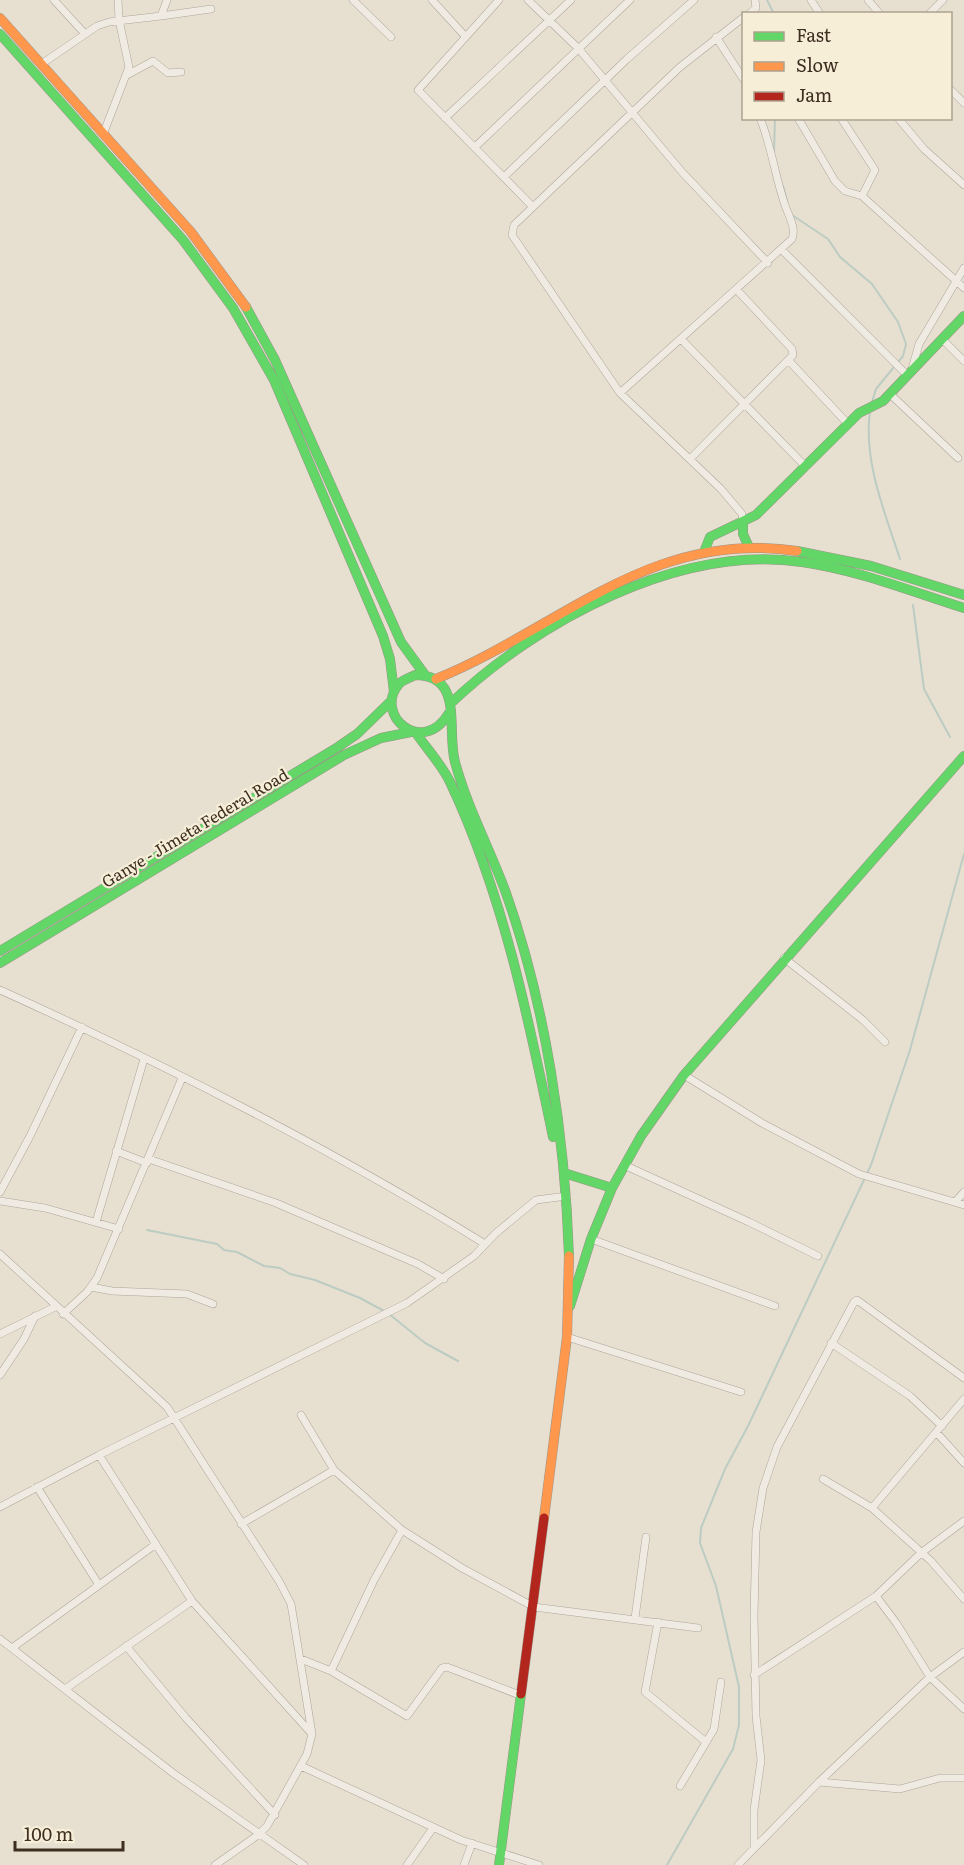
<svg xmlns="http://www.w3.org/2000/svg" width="964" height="1865" viewBox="0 0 964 1865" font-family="Literata,serif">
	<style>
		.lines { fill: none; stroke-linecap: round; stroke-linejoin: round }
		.stream { stroke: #bcccc2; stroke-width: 2 }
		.street-casing { stroke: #ada599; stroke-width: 8 }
		.fast-casing { stroke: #9c958a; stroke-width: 10 }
		.slow-casing { stroke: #9c958a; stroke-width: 10 }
		.jam-casing { stroke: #9c958a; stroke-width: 10 }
		.street { stroke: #efebe3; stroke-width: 7 }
		.fast { stroke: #63d668; stroke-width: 9 }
		.slow { stroke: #ff974d; stroke-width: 9 }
		.jam { stroke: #b3261e; stroke-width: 9 }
		.labels { text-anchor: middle; stroke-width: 4.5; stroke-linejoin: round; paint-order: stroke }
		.street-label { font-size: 16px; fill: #3d2e20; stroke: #f7eed8 }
	</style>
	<rect width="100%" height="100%" fill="#e7e0d1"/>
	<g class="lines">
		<path class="stream" d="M767,0L774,14
			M774,152L775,118
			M783,186L787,201
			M792,215L828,239L840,257L872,284L898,322L906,344L903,356L876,389L872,402
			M870,411C863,461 885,513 900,559
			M913,605L924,689L950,737
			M147,1230L217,1244L224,1250L237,1252L264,1266L280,1268L290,1274L315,1280L360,1298L384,1311
			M389,1314L425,1343L458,1361
			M667,1865L733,1749L739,1725V1687L716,1586L700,1543L701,1528L725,1469L748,1426L871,1165L910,1050L964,854"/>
		<g class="street-casing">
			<path id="street" d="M54,0L85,34
				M353,0L391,37
				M432,0L465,36
				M499,0L418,90L532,206
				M528,0L578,48L682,172L768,263
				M811,0L820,14
				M868,0L880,14
				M749,14L756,8L755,0
				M929,14L943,0
				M161,16L211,9
				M716,37L744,80
				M43,63L97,26L109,22L161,16L167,0
				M127,75L153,61L168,73L181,72
				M950,89L964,103
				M445,118L571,0
				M798,118L835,181L845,191L862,196L964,288
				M841,118L875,170L862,196
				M898,118L924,149L964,185
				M104,132L129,67L119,20L118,0
				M475,147L630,0
				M504,177L627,59L694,0
				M782,250L907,375
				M681,339L806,467
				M942,339L964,361
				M790,362L848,424
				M912,369L919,344L964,268
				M620,393L792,239C796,229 790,218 786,208C775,178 772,147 760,118
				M890,394L958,458
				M690,459L793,355L792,349L737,290
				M743,522L742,514L721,489L620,393L512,235L514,225L680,67L744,17
				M784,958L863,1020L885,1042
				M0,990C166,1065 330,1148 485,1244
				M684,1075L762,1123L859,1174L964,1205
				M116,1151L147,1163
				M149,1159L276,1203L418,1264L444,1279
				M624,1165L749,1222L818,1256
				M0,1192L30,1136L82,1027
				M0,1201L45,1208L119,1229
				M955,1202L964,1192
				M96,1222L144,1059
				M591,1239L775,1306
				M0,1254L167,1407L279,1581L291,1604L312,1734L307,1754L267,1826L258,1835L215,1865
				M91,1287L112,1291L187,1294L213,1304
				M63,1314L87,1292L97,1278L182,1078
				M0,1334L55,1307
				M567,1337L741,1392
				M831,1343L910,1396L942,1426
				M0,1375L24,1339L35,1316
				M301,1415L334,1470L402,1530L462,1568L534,1607L698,1628
				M937,1433L964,1463
				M99,1455L192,1601L312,1734
				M823,1479L872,1508L931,1561L964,1599
				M37,1487L99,1585
				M0,1507L99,1455L407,1303L474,1256L496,1233L536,1200L567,1196
				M872,1508L964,1399
				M241,1524L334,1470
				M876,1596L897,1624L930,1677L964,1709
				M635,1618L646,1537
				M658,1622L645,1692L706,1742
				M0,1639L173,1773L304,1865
				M126,1646L186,1718L275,1815
				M12,1648L156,1544
				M301,1659L331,1671L407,1716L442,1668L447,1667L522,1696
				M331,1671L374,1580L402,1530
				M754,1675L876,1596L921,1553L964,1521
				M65,1689L192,1601
				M301,1766L461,1840L539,1865
				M819,1782L900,1789L940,1778H964
				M680,1786L714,1729L721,1682
				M754,1848V1810L761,1760L756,1716L754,1616L756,1532L763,1488L777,1447L854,1302L857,1300L964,1378
				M407,1865L433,1828
				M464,1865L472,1843
				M738,1865L819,1782L930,1677L964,1652"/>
		</g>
		<g class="fast-casing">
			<path id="fast" d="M0,34L183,240L233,308L274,380L383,636L390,659L394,692
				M246,307L275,360L401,642L425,675
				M743,522V534L748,545
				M797,551L871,566L964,595
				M704,552L710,537L756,515L859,413L883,401L964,316
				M450,704C537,621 679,544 802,562C858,570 910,591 964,608
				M449,713C422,758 373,714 399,684C402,680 410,678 415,675C465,675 446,730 455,762C467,807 490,849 506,893C546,1006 565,1137 569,1256
				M416,733C427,749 442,765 450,782C503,894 528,1016 553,1137
				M0,951L338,747L357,734L391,701
				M0,963L344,755L381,738L411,732
				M564,1173L612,1188
				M570,1306L591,1239L612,1188L641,1136L684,1075L964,756
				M499,1865L521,1694"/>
		</g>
		<g class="slow-casing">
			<path id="slow" d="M0,18L191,232L246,307
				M436,679C561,628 650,529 797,551
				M544,1518L567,1337L569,1256"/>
		</g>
		<g class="jam-casing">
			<path id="jam" d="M521,1694L544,1518"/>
		</g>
		<use href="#street" class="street"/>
		<use href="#fast" class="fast"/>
		<use href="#slow" class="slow"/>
		<use href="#jam" class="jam"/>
	</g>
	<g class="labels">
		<g class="street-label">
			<text transform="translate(195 828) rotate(-31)" y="6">Ganye - Jimeta Federal Road</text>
		</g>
	</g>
	<rect x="742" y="12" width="210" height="108" fill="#f7eed8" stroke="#ada18e" stroke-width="1.5"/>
	<rect x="754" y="32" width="30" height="9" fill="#63d668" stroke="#ada18e" stroke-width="1.5"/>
	<text x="796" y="42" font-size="18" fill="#3d2e20">Fast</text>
	<rect x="754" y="62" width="30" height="9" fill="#ff974d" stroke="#ada18e" stroke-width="1.5"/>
	<text x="796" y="72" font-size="18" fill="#3d2e20">Slow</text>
	<rect x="754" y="92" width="30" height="9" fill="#b3261e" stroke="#ada18e" stroke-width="1.5"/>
	<text x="796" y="102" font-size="18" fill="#3d2e20">Jam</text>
	<path d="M15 1841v9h108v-9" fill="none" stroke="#3d2e20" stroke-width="3"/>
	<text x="24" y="1841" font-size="18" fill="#3d2e20" stroke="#f7eed8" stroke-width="4.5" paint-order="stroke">100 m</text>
</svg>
